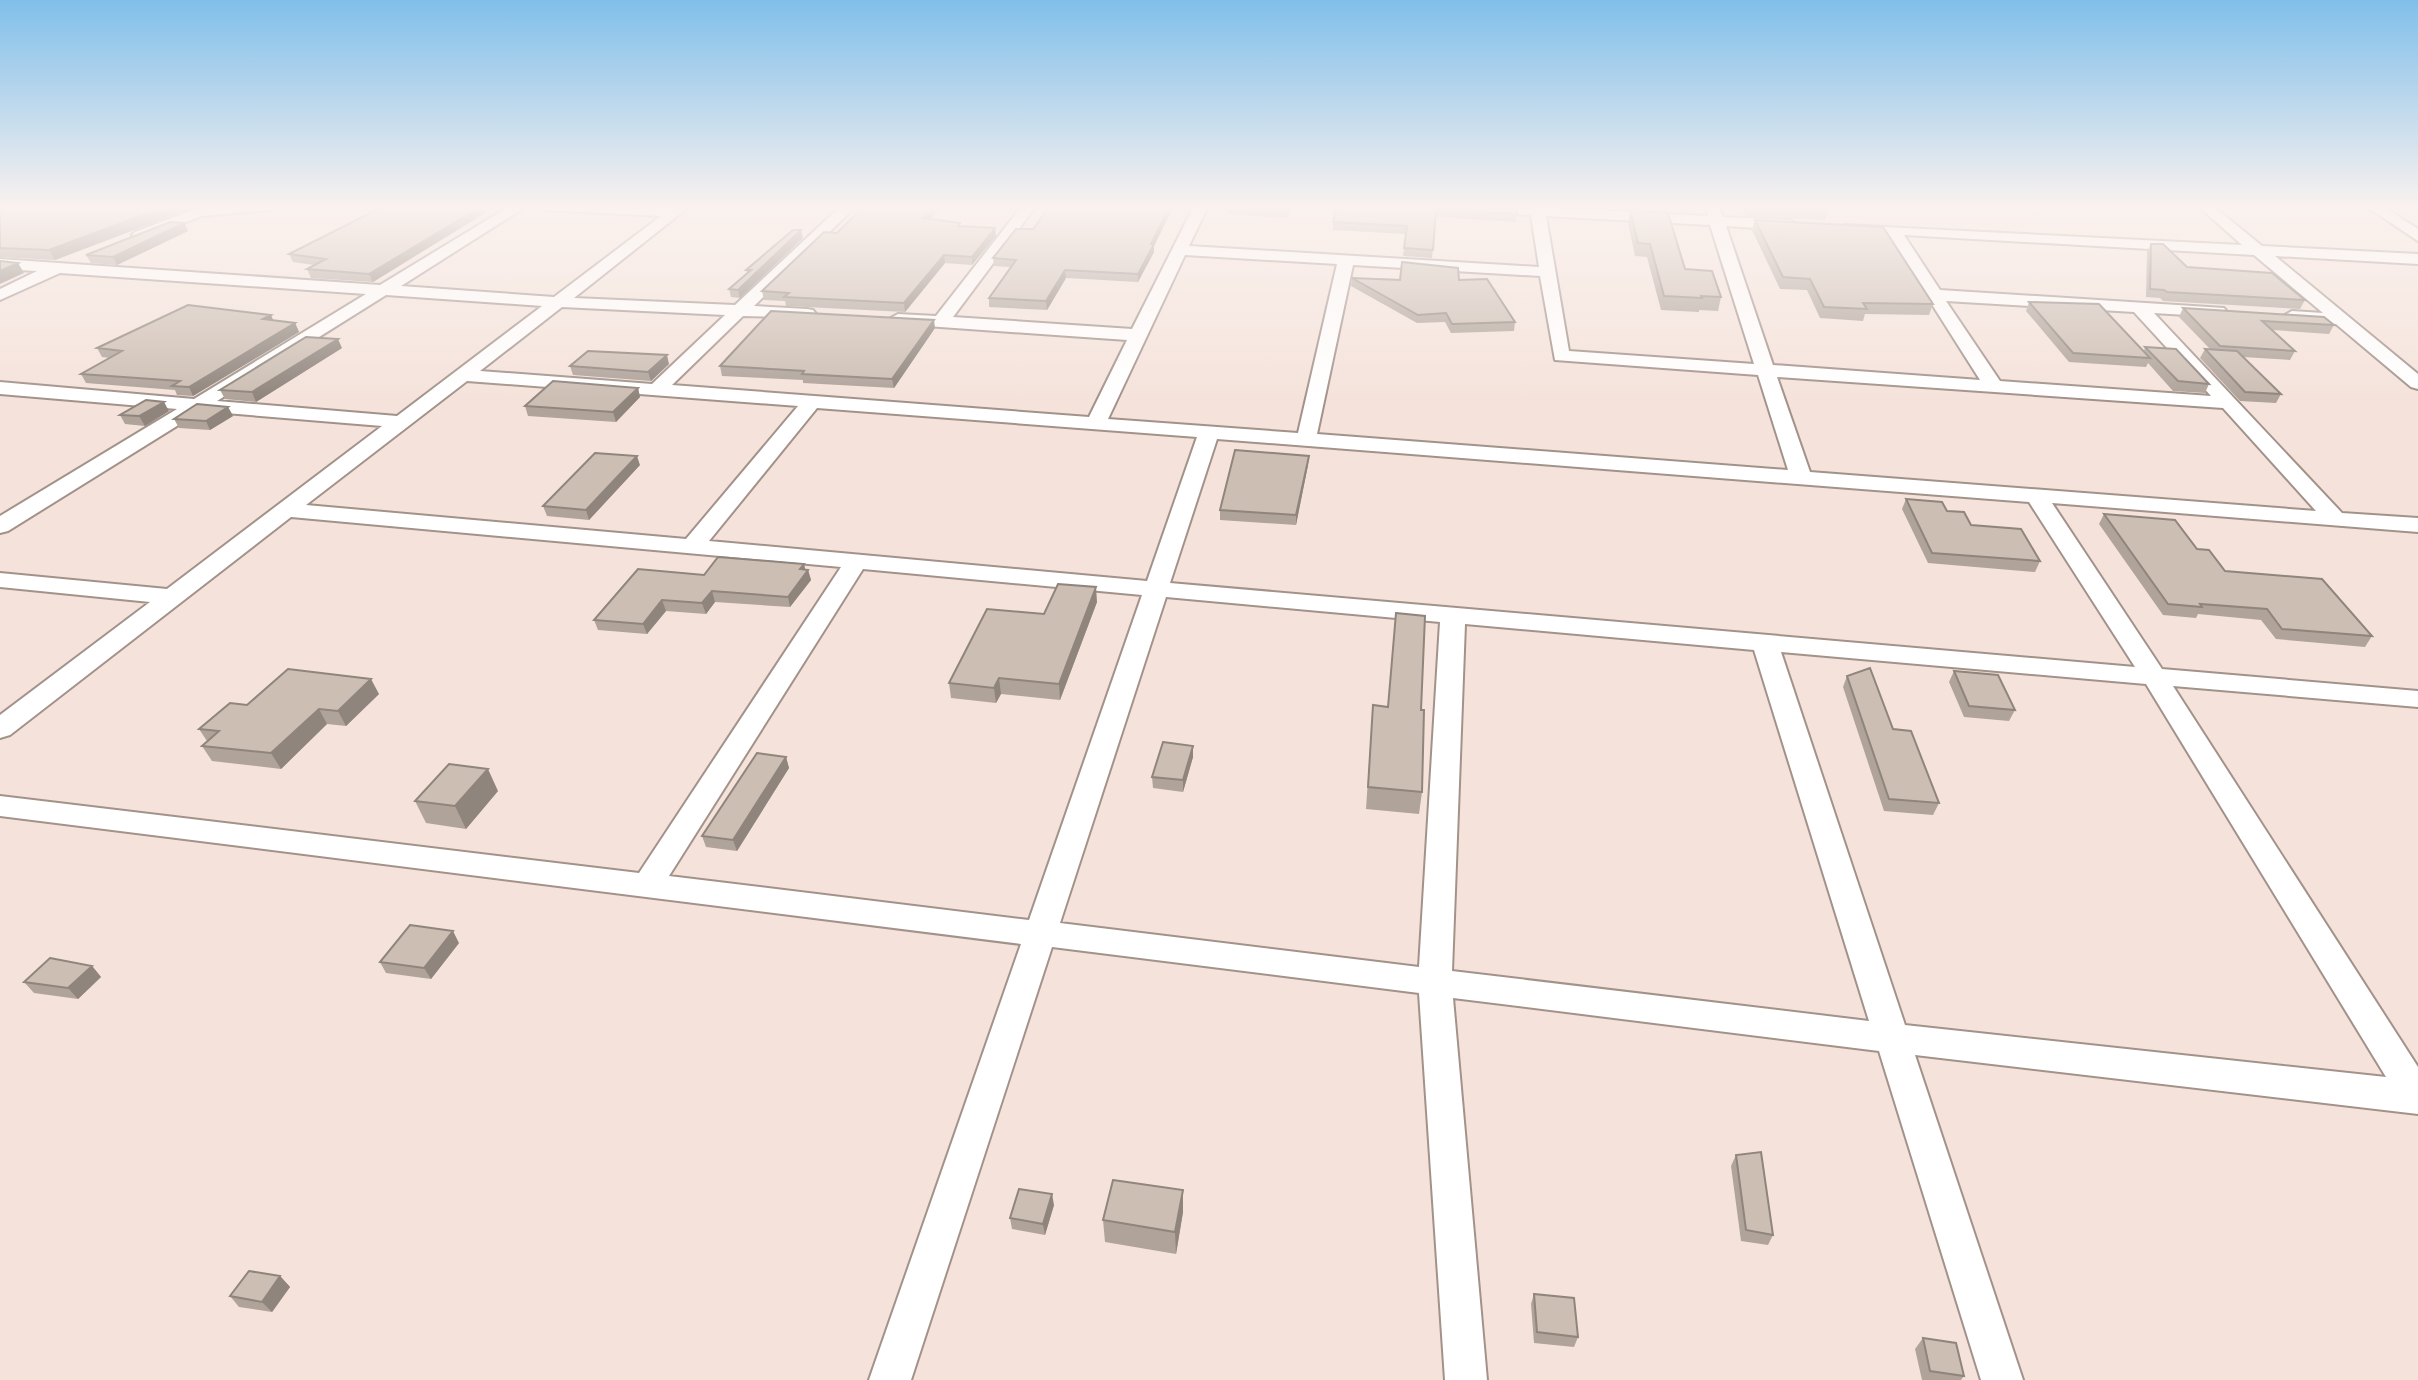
<svg xmlns="http://www.w3.org/2000/svg" width="2418" height="1380" viewBox="0 0 2418 1380" font-family="Merriweather,serif">
	<style>
		.lines { fill: none; stroke-linecap: round; stroke-linejoin: round }
		.street-casing { stroke: #a2928a; stroke-width: 4 }
		.street { fill: #fff; fill-rule: evenodd }
		.wall { fill: #afa39a }
		.shaded-wall { fill: #8f857d }
		.building { fill: #ccbeb3; stroke: #8f857d; stroke-width: 2 }
	</style>
	<rect width="100%" height="100%" fill="#f5e3db"/>
	<g class="lines">
		<g class="street-casing">
			<path id="street" d="M203,206H277L270,210L202,216L140,240L132,235L135,232Z
				M510,206H527L401,286L554,297L661,216L544,210L537,206H690L574,298L735,305L841,206H856L754,306L807,309L813,310L816,314L813,318L743,316L672,385L1089,417L1127,340L898,324L889,319L898,314L936,316L1022,206H1036L953,317L1132,329L1194,206H1208L1189,246L1539,267L1531,215L1442,210L1435,206H1516L1708,216L1706,206H1718L1723,217L1790,220L1798,225L1790,230L1726,226L1773,365L1980,380L1888,235L1850,233L1842,228L1845,225L2242,245L2198,206H2213L2262,246L2418,254V264L2275,256L2418,374V389L2411,387L2336,324L2286,320L2283,316L2292,311L2323,313L2254,255L1904,235L1940,290L2224,308L2227,312L2218,317L2154,313L2342,513L2418,518V532L2052,503L2162,669L2418,691V707L2173,686L2418,1067V1114L1915,1055L2023,1380H1981L1879,1051L1453,998L1487,1380H1445L1419,993L1052,947L911,1380H869L1021,944L0,816V796L639,873L841,567L291,517L10,735L0,738V715L150,602L0,587V573L167,589L382,426L201,411L8,531L0,533V516L177,409L0,394V382L194,399L366,294L60,273L0,300V289L37,271L0,269V259L380,285ZM1546,216L1710,225L1754,364L1569,351ZM1185,255L1337,264L1298,433L1108,419ZM1353,265L1540,276L1555,360L1758,375L1788,470L1317,434ZM386,295L542,306L397,416L217,401ZM1946,301L2134,312L2211,396L2000,381ZM562,307L725,315L652,384L480,371ZM1777,377L2223,408L2316,511L1810,472ZM467,381L798,406L686,539L306,505ZM817,408L1197,437L1147,581L709,541ZM1217,439L2029,502L2135,667L1170,583ZM863,569L1142,595L1029,920L669,876ZM1166,597L1440,622L1419,967L1060,923ZM1465,624L1754,650L1869,1021L1452,971ZM1781,652L2146,684L2386,1077L1905,1025Z
				M2366,206H2382L2418,229V241Z"/>
		</g>
		<use href="#street" class="street"/>
	</g>
	<path class="wall" d="M0,206H197L55,260L0,257Z
		M864,206H943L930,219L961,226L995,228L996,236L972,265L945,263L905,312L786,306L785,301L764,300L762,291L837,233Z
		M1291,206L1287,218L1228,214V207Z
		M1456,206L1517,214L1516,222L1436,217L1432,258L1403,256L1406,234L1333,230V222Z
		M1742,206H1747L1827,212L1825,220L1746,216Z
		M1630,210L1685,269L1721,297L1718,311L1699,310V312L1661,310L1647,257L1635,256L1628,223Z
		M485,213L373,282L311,278L307,269L314,265L293,262L289,254Z
		M1755,220L1933,304L1929,315L1865,314L1863,321L1820,318L1807,290L1780,289L1752,230Z
		M184,223L188,231L117,265L91,263L86,255Z
		M803,238L740,298L731,297L729,289L747,273L746,270Z
		M2151,244L2187,267L2305,300L2300,309L2163,301L2160,298L2146,297L2147,252Z
		M1154,246V252L1138,282L1066,278L1047,310L989,307V298L1010,267L994,266L993,258Z
		M1352,278L1459,280L1515,322L1514,331L1451,333L1445,322L1417,323L1351,286Z
		M2029,302L2144,351L2145,347L2209,384L2205,393L2173,391L2148,363L2146,367L2069,362L2026,311Z
		M2183,308L2334,325L2329,334L2272,330L2295,351L2290,360L2243,357L2281,394L2276,403L2240,401L2200,358L2205,349L2211,350L2179,317Z
		M273,320L295,323L299,332L193,396L177,395L175,390L86,383L81,374L110,358L102,357L97,348Z
		M935,328L894,388L803,383V380L722,376L720,366Z
		M342,348L256,402L225,399L220,390Z
		M669,364L651,381L573,375L570,366Z
		M638,388L640,397L616,422L528,416L525,406Z
		M228,407L233,416L210,430L179,428L174,419Z
		M169,411L145,426L125,424L120,415Z
		M640,465L589,520L547,516L543,506Z
		M1308,465L1296,525L1220,520V510Z
		M1906,499L1947,511L1971,525L2040,561L2035,572L1928,563L1902,509Z
		M2104,514L2197,549L2225,571L2372,636L2365,647L2276,639L2261,620L2198,614L2196,618L2163,615L2099,524Z
		M804,564L805,570H808L811,580L790,607L715,602L706,614L666,611L647,634L598,630L594,620L704,575Z
		M1097,602L1060,700L1001,694L996,703L951,698L949,683L1044,614Z
		M1954,671L2015,710L2009,721L1964,717L1949,682Z
		M1847,676L1893,729L1939,803L1933,815L1884,811L1843,687Z
		M379,694L346,726L327,724L281,769L212,761L202,746L207,741L199,729L247,705Z
		M1373,705L1421,710L1422,792L1419,814L1366,809Z
		M1193,746V757L1183,792L1153,788L1152,777Z
		M786,757L789,768L737,851L706,847L702,836Z
		M498,791L466,829L426,823L415,801Z
		M459,943L431,979L386,973L380,962Z
		M92,966L101,977L78,999L34,993L24,982Z
		M1736,1155L1773,1235L1768,1245L1741,1241L1731,1166Z
		M1054,1205L1045,1235L1012,1229L1010,1218Z
		M1183,1212L1176,1254L1105,1242L1103,1220Z
		M280,1276L290,1287L272,1312L239,1307L230,1296Z
		M1534,1294L1578,1337L1574,1347L1534,1343L1531,1304Z
		M1923,1338L1964,1376L1961,1380H1922L1915,1349Z"/>
	<path class="shaded-wall" d="M167,206H197L55,260L49,250Z
		M482,206L485,213L373,282L369,274Z
		M935,206H943L924,226L923,218Z
		M1170,206H1174L1154,246V252L1138,282V274L1151,244Z
		M1289,206H1291L1287,218L1288,210Z
		M184,223L188,231L117,265L113,257Z
		M995,228L996,236L972,265V257Z
		M801,230L803,238L740,298L738,290Z
		M944,255L945,263L905,312L904,303Z
		M18,263L24,273L0,284V271Z
		M1065,270L1066,278L1047,310L1046,301Z
		M271,315L275,324L263,319Z
		M934,320L935,328L894,388L892,379Z
		M295,323L299,332L193,396L189,387Z
		M338,339L342,348L256,402L252,392Z
		M667,355L669,364L651,381L648,372Z
		M638,388L640,397L616,422L613,412Z
		M164,402L169,411L145,426L139,416Z
		M228,407L233,416L210,430L206,421Z
		M637,456L640,465L589,520L586,510Z
		M1309,456L1308,465L1296,525V515Z
		M804,564L806,573L808,570L811,580L790,607L788,597L800,569Z
		M1096,587L1097,602L1060,700L1059,684Z
		M712,591L715,602L706,614L702,603Z
		M662,600L666,611L647,634L643,624Z
		M999,678L1001,694L996,703L994,688Z
		M371,679L379,694L346,726L338,711Z
		M319,709L327,724L281,769L271,753Z
		M1193,746V757L1183,792V780Z
		M786,757L789,768L737,851L733,840Z
		M488,769L498,791L466,829L455,806Z
		M453,931L459,943L431,979L424,968Z
		M92,966L101,977L78,999L68,988Z
		M1183,1190V1212L1176,1254L1175,1232Z
		M1052,1194L1054,1205L1045,1235L1043,1224Z
		M280,1276L290,1287L272,1312L262,1302Z"/>
	<path class="building" d="M0,206H167L49,250L0,248Z
		M384,206H482L369,274L307,269L326,259L289,254Z
		M864,206H935L923,218L960,223L958,226L995,228L972,257L944,255L904,303L784,297L789,293L762,291L824,232L837,233Z
		M1050,206H1170L1151,244H1154L1138,274L1065,270L1046,301L989,298L1016,260L993,258L1016,229H1033Z
		M1229,206H1289L1288,210L1228,207Z
		M1337,206H1456L1517,209V214L1436,210L1433,250L1404,248L1407,226L1333,222Z
		M1747,206H1823L1827,212L1748,208Z
		M1630,210L1668,213L1685,269L1712,271L1721,297L1701,296L1702,298L1664,296L1650,244L1638,243Z
		M1755,220L1883,227L1933,304L1863,303L1867,309L1824,307L1810,279L1783,277Z
		M170,222L184,223L113,257L86,255Z
		M793,230H801L738,290L729,289L751,270H746Z
		M2151,244H2163L2187,267L2272,273L2305,300L2167,292L2164,290L2150,289Z
		M0,261L18,263L0,271Z
		M1402,262L1458,268L1459,280L1487,279L1515,322L1452,324L1446,313L1418,315L1352,278L1400,280Z
		M2029,302L2099,304L2150,358L2073,353Z
		M188,305L271,315L263,319L295,323L189,387L172,386L180,381L81,374L122,351L97,348Z
		M2183,308L2324,317L2334,325L2262,321L2295,351L2220,346Z
		M771,311L934,320L892,379L802,374L804,371L720,366Z
		M306,337L338,339L252,392L220,390Z
		M2145,347L2176,349L2209,384L2178,381Z
		M2205,349L2237,351L2281,394L2245,392Z
		M588,351L667,355L648,372L570,366Z
		M553,381L638,388L613,412L525,406Z
		M146,400L164,402L139,416L120,415Z
		M197,404L228,407L206,421L174,419Z
		M1235,450L1309,456L1296,515L1220,510Z
		M595,453L637,456L586,510L543,506Z
		M1906,499L1942,502L1947,511L1964,512L1971,525L2021,529L2040,561L1932,553Z
		M2104,514L2175,520L2197,549L2209,550L2225,571L2322,579L2372,636L2282,629L2267,609L2200,604L2202,607L2168,604Z
		M718,557L804,564L800,569L808,570L788,597L712,591L702,603L662,600L643,624L594,620L638,569L704,575Z
		M1058,584L1096,587L1059,684L999,678L994,688L949,683L987,609L1044,614Z
		M1396,613L1425,616L1421,710H1424L1422,792L1368,787L1373,705L1388,707Z
		M1870,668L1893,729L1911,731L1939,803L1889,799L1847,676Z
		M288,669L371,679L338,711L319,709L271,753L202,746L219,731L199,729L230,703L247,705Z
		M1954,671L1998,675L2015,710L1969,706Z
		M1163,742L1193,746L1183,780L1152,777Z
		M757,753L786,757L733,840L702,836Z
		M449,764L488,769L455,806L415,801Z
		M410,925L453,931L424,968L380,962Z
		M50,958L92,966L68,988L24,982Z
		M1761,1152L1773,1235L1746,1230L1736,1155Z
		M1113,1180L1183,1190L1175,1232L1103,1220Z
		M1019,1189L1052,1194L1043,1224L1010,1218Z
		M249,1271L280,1276L262,1302L230,1296Z
		M1534,1294L1574,1298L1578,1337L1537,1332Z
		M1923,1338L1956,1343L1964,1376L1930,1371Z"/>
	<linearGradient id="sky" x2="0" y2="1"><stop stop-color="#80bfea"/><stop offset="0.52" stop-color="#faf2ef"/><stop offset="1" stop-color="#faf2ef" stop-opacity="0"/></linearGradient>
	<rect width="2418" height="399" fill="url(#sky)"/>
</svg>
